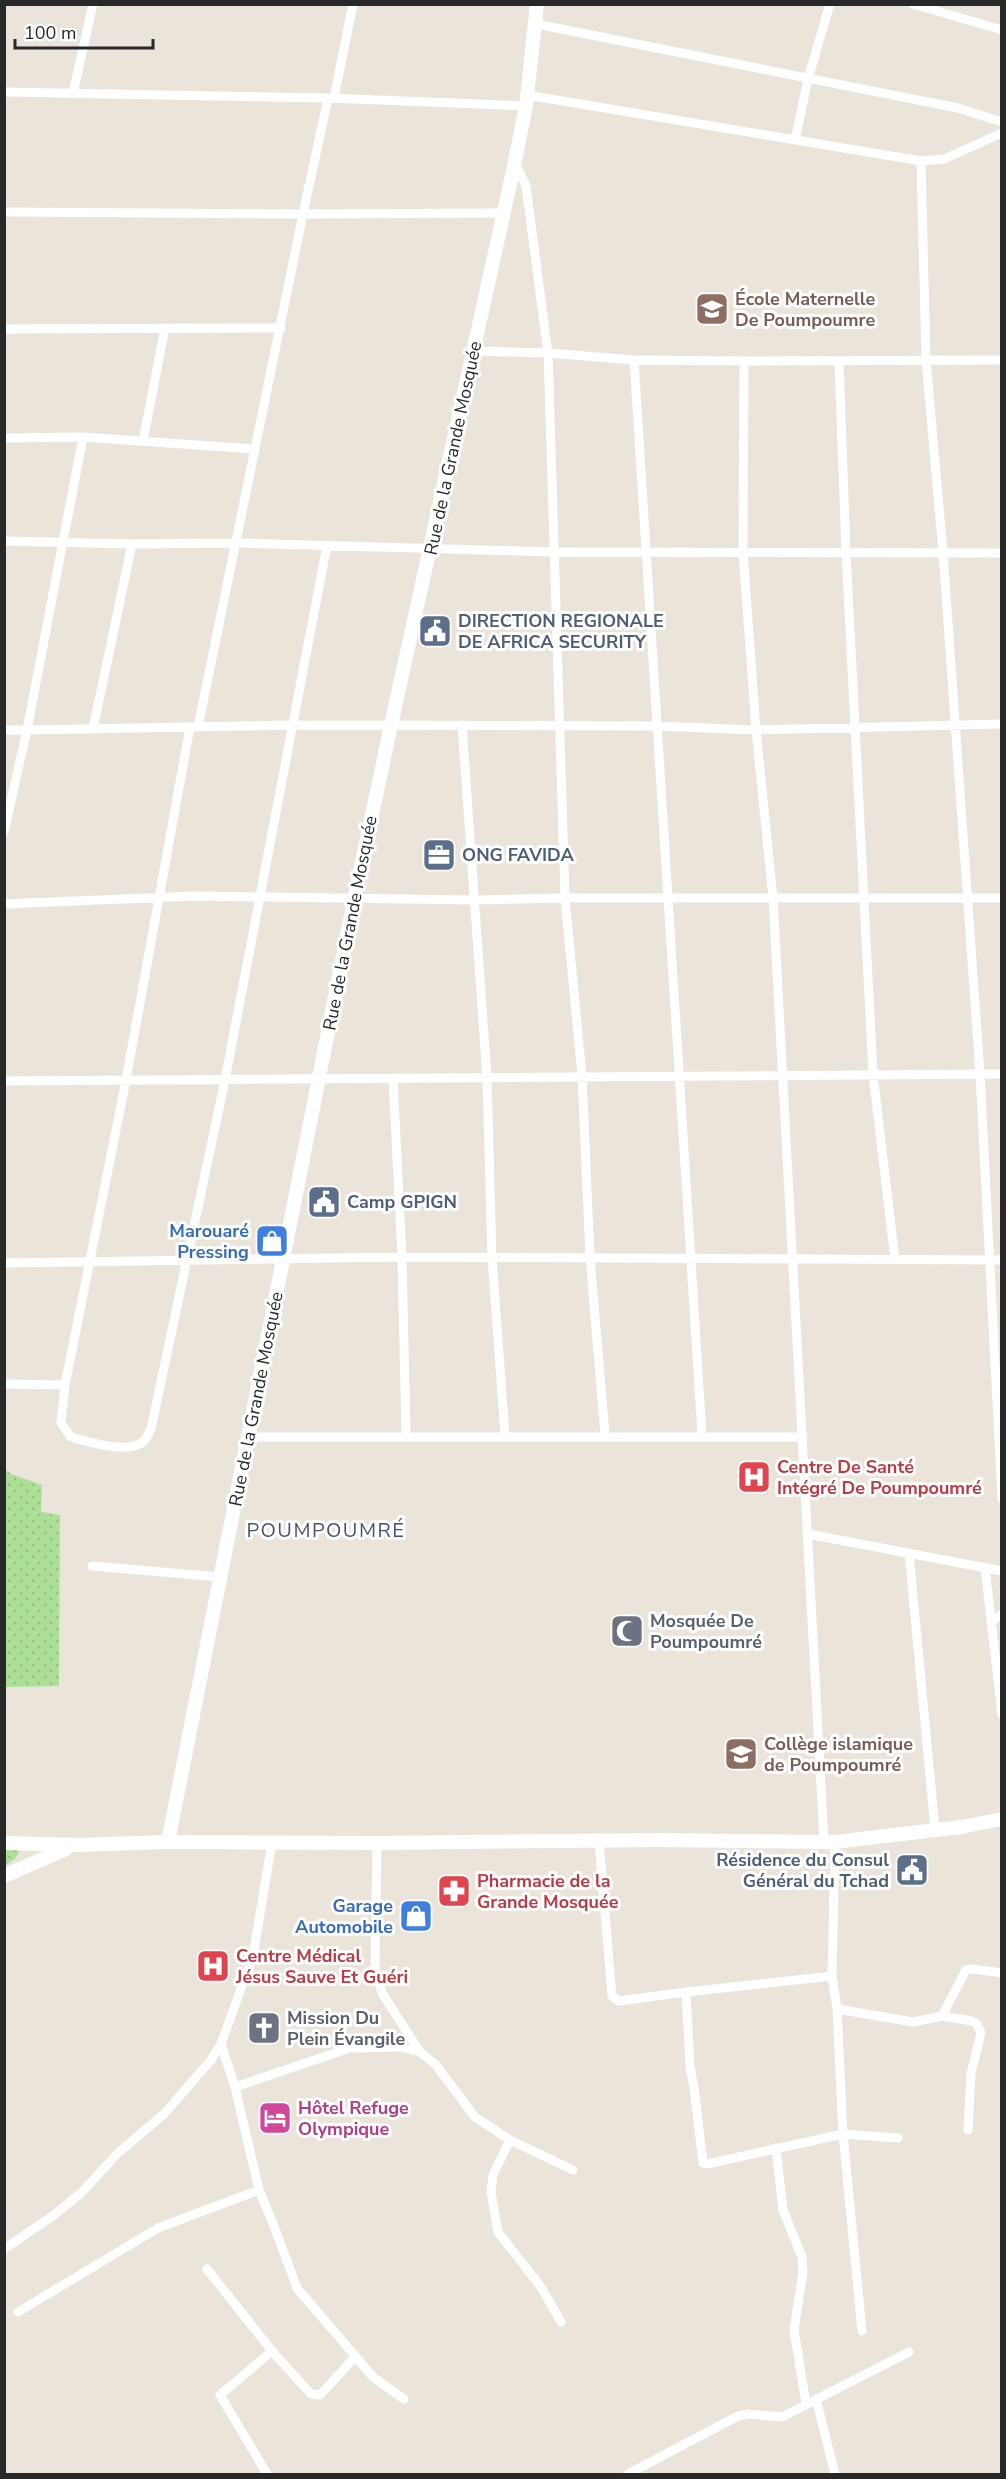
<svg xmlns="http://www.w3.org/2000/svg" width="1006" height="2479" viewBox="0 0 1006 2479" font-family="'Nunito Sans',sans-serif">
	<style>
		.grass { fill: url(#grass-dots) }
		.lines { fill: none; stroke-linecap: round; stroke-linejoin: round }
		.street { stroke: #fff; stroke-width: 9 }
		.secondary { stroke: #fff; stroke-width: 14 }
		.labels { text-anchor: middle; stroke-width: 6; stroke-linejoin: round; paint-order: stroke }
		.education-label { font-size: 18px; font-weight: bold; fill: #785e54; stroke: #fff; text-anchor: start }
		.street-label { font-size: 18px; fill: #282828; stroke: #fff }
		.service-label { font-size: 18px; font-weight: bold; fill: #4e5e75; stroke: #fff; text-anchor: start }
		.shop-label { font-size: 18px; font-weight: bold; fill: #366cbe; stroke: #fff; text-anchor: end }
		.health-label { font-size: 18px; font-weight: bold; fill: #be3a42; stroke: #fff; text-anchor: start }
		.worship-label { font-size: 18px; font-weight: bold; fill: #5b616d; stroke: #fff; text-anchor: start }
		.hotel-label { font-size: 18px; font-weight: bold; fill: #b23c85; stroke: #fff; text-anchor: start }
		.neighbourhood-label { font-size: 20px; letter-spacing: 1.5px; fill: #4a5077; stroke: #fff }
	</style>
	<defs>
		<pattern id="grass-dots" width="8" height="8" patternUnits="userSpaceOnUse" patternTransform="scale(1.5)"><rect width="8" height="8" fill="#ade097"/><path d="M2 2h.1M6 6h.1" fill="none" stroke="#95c082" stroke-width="1.8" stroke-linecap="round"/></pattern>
	</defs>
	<rect width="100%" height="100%" fill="#eae4da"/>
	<path class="grass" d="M4,1469L11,1474L42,1485L41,1512L60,1515L59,1686L5,1687Z
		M4,1846L17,1848L19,1852L15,1859L5,1865Z"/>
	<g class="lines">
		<path class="street" d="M913,4L1002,30
			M536,24L958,108L1002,122
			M4,92L328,98L526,106
			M73,93L93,4
			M527,95L921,161L944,159L1002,133
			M334,98L353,4
			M795,140L808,79L830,4
			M921,161L926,360L943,552L980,1074L1002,1499
			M514,166L519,171L526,186L548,353L565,898L582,1076L590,1257L605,1435
			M4,212L303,214L328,98
			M4,329L281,328
			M475,351L548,353L634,360L744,361L743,552L756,730L773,898L824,1842
			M634,360L702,1435
			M744,361L1002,360
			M839,362L846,552L873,1074L895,1260
			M4,438L83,437L254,449
			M143,441L165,328
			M4,541L132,544L237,543L553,552L1002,553
			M462,725L487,1078L492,1258L505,1435
			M190,727L126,1080L65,1385L61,1423L71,1437C89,1442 126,1454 143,1442C146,1439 149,1433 151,1429L225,1080L327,545
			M198,727L303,214L503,213
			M93,729L132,544
			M4,730H27L83,437
			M4,832L27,730L292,725L657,726L756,730L1002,724
			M4,904L194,896L473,900L565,898H1002
			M393,1078L402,1257L406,1435
			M4,1081L1002,1074
			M4,1263L402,1257L1002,1260
			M4,1384L65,1385
			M247,1437H803
			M808,1534L1002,1571
			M909,1553L935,1829
			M92,1566L220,1577
			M985,1568L1002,1715
			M991,1622L1002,1614
			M599,1841L612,1996L619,2001L686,1992
			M835,1842L832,1976L837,2009L843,2134L898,2138
			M377,1843L375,1967L382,1993L420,2052
			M832,1976L686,1992L690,2067L694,2088L703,2163L707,2164L843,2134L862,2331
			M837,2009L913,2022L942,2016L972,2021L977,2024L981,2033L971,2073L968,2130
			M942,2016L966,1970L972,1969L1002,1973
			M221,2044L235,2087L259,2190L274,2226L297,2288L373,2377L404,2399
			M235,2087L350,2048L400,2047L420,2052L436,2065L475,2117L510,2140L573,2170
			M510,2140L493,2175L491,2192L498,2232L541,2287L561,2322
			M776,2148L783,2210L802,2257L803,2272L794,2330L806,2404
			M4,2249L54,2215L81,2193L118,2153L164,2114L211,2060L221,2044L253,1956L272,1842
			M207,2269L272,2351L311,2394L320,2395L355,2357
			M18,2312L158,2228L259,2190
			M816,2399L835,2474
			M267,2474L220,2395L272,2351
			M628,2474L738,2416L748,2414L782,2417L909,2352"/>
		<path class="secondary" d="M168,1842L354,900L391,725L514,166L526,106L537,4
			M4,1843L77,1845L168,1842L377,1843L659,1840L835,1842L961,1827L1002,1819
			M4,1876L66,1849"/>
	</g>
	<defs>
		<g id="school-square" transform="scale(1.725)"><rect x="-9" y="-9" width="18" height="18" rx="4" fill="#8d6e63" stroke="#fff"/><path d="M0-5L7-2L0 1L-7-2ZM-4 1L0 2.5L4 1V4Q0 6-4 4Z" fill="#fff"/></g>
		<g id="civic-square" transform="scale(1.725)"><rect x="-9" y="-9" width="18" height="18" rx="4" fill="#5c6f8a" stroke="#fff"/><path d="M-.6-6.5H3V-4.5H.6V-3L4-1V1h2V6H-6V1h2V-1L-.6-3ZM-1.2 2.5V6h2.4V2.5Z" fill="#fff"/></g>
		<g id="office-square" transform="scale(1.725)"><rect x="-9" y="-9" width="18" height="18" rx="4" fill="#5c6f8a" stroke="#fff"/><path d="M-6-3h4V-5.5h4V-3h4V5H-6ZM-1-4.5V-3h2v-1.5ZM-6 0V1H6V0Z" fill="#fff"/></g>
		<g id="shop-square" transform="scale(1.725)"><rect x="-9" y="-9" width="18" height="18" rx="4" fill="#3f7fe0" stroke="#fff"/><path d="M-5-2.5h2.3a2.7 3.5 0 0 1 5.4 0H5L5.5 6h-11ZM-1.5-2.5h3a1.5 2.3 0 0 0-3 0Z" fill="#fff"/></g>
		<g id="hospital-square" transform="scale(1.725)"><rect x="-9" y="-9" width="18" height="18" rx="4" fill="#e0444e" stroke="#fff"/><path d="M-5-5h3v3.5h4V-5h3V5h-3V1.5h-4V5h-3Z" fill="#fff"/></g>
		<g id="mosque-square" transform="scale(1.725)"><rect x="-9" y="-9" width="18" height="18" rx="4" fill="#6b7280" stroke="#fff"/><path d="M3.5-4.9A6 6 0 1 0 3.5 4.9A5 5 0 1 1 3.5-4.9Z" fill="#fff"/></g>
		<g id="pharmacy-square" transform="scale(1.725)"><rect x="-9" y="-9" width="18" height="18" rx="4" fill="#e0444e" stroke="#fff"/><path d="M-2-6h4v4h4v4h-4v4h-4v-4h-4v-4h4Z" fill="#fff"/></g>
		<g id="church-square" transform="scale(1.725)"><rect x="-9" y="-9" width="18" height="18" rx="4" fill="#6b7280" stroke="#fff"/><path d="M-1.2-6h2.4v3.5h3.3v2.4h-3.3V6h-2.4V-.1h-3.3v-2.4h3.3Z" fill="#fff"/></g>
		<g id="hotel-square" transform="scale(1.725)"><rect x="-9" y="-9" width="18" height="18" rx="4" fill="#d1479c" stroke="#fff"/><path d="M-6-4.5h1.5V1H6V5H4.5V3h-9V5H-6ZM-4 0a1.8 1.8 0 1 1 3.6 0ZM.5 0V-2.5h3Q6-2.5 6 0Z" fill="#fff"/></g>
	</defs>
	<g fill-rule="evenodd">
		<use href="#school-square" x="712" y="309"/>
		<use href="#civic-square" x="435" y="631"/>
		<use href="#office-square" x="439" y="855"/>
		<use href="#civic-square" x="324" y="1202"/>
		<use href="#shop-square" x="272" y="1241"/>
		<use href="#hospital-square" x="754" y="1477"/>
		<use href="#mosque-square" x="627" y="1631"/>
		<use href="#school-square" x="741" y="1754"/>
		<use href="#civic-square" x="912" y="1870"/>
		<use href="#pharmacy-square" x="454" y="1891"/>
		<use href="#shop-square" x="416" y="1916"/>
		<use href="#hospital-square" x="213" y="1966"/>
		<use href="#church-square" x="264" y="2028"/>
		<use href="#hotel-square" x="275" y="2118"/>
	</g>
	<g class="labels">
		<g class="education-label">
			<text x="735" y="305">École Maternelle<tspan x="735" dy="21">De Poumpoumre</tspan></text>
			<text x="764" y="1750">Collège islamique<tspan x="764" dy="21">de Poumpoumré</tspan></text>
		</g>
		<g class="street-label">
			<text transform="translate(453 448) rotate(-78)" y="6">Rue de la Grande Mosquée</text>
			<text transform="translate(350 923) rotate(-79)" y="6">Rue de la Grande Mosquée</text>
			<text transform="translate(256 1399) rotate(-79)" y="6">Rue de la Grande Mosquée</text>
		</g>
		<g class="service-label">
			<text x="458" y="627">DIRECTION REGIONALE<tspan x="458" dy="21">DE AFRICA SECURITY</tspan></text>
			<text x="462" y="861">ONG FAVIDA</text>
			<text x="347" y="1208">Camp GPIGN</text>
			<text x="889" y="1866" text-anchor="end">Résidence du Consul<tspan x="889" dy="21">Général du Tchad</tspan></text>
		</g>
		<g class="shop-label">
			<text x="249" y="1237">Marouaré<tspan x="249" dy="21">Pressing</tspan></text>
			<text x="393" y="1912">Garage<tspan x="393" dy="21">Automobile</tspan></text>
		</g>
		<g class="health-label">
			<text x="777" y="1473">Centre De Santé<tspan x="777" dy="21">Intégré De Poumpoumré</tspan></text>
			<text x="477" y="1887">Pharmacie de la<tspan x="477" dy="21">Grande Mosquée</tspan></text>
			<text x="236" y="1962">Centre Médical<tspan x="236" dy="21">Jésus Sauve Et Guéri</tspan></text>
		</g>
		<g class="worship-label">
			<text x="650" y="1627">Mosquée De<tspan x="650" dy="21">Poumpoumré</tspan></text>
			<text x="287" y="2024">Mission Du<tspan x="287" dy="21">Plein Évangile</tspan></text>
		</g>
		<g class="hotel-label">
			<text x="298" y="2114">Hôtel Refuge<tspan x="298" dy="21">Olympique</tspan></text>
		</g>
		<g class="neighbourhood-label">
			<text x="326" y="1537">POUMPOUMRÉ</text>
		</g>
	</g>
	<rect width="1006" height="2479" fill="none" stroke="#282828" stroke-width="12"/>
	<path d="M15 39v9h138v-9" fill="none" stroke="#282828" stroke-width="3"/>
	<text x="24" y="39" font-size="18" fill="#282828" stroke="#ffffff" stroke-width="4.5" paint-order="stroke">100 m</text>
</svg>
